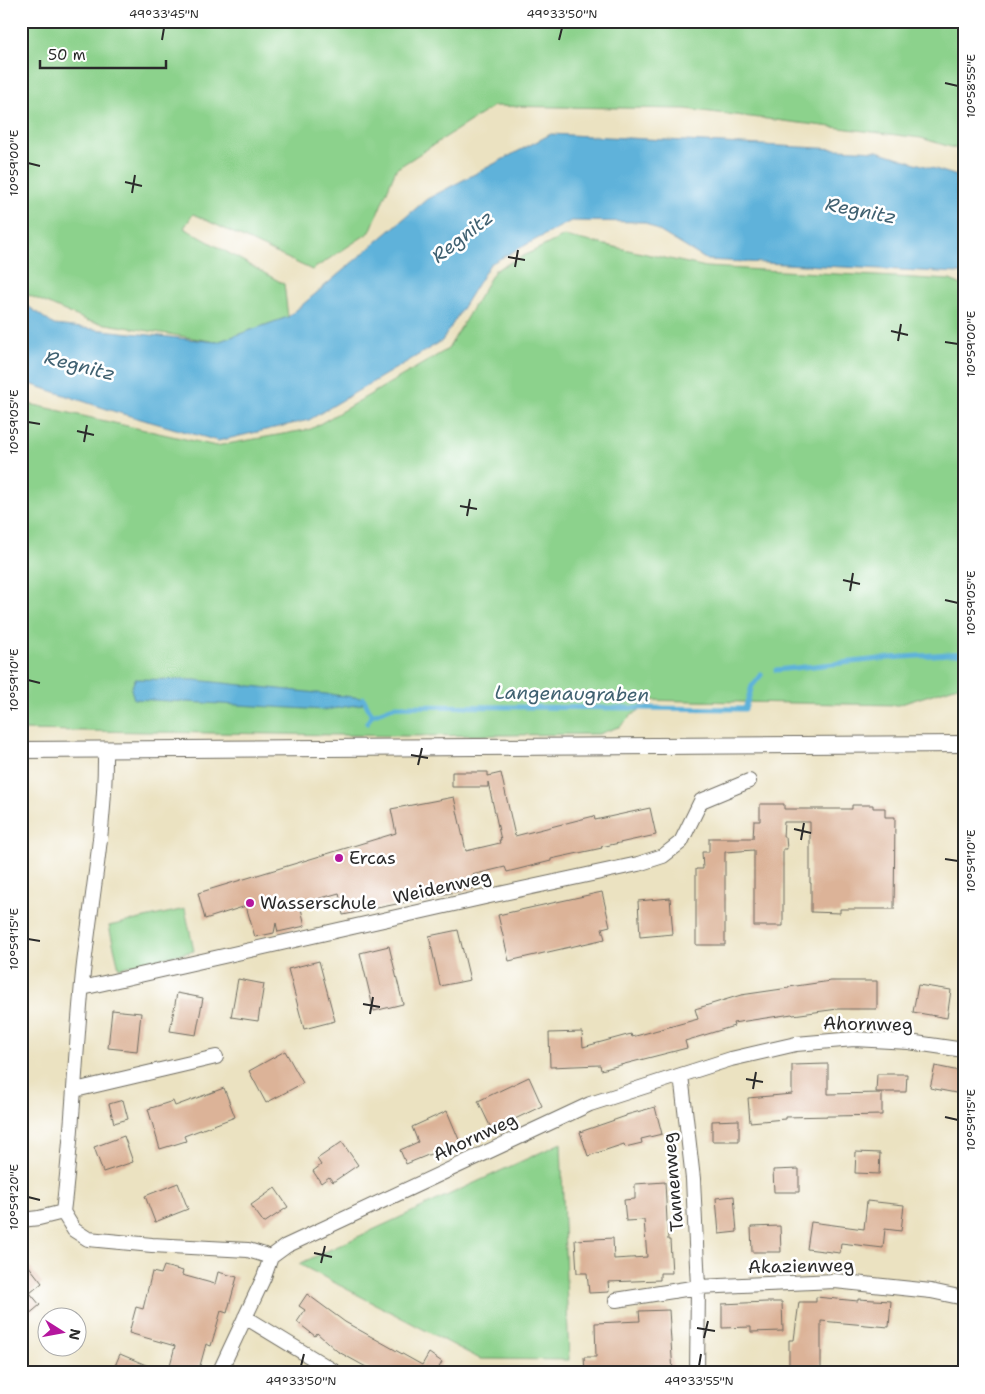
<svg xmlns="http://www.w3.org/2000/svg" width="985" height="1394" viewBox="0 0 985 1394" font-family="'Shantell Sans',sans-serif">
	<style>
		.green { fill: #8cd28c; stroke: #5c7e5c }
		.water { fill: #5fb2da; stroke: #456e82 }
		.lines { fill: none; stroke-linecap: round; stroke-linejoin: round }
		.stream { stroke: #5fb2da; stroke-width: 5 }
		.building { fill: #dcb398 }
		.minor-casing { stroke: #6e6b60; stroke-width: 16 }
		.tertiary-casing { stroke: #6e6b60; stroke-width: 18 }
		.minor { stroke: #fff; stroke-width: 14 }
		.tertiary { stroke: #fff; stroke-width: 16 }
		.ticks { fill: none; stroke: #2b2b2b; stroke-width: 2 }
		.poi-dot { fill: #b5179e; stroke: #fff; stroke-width: 2 }
		.labels { text-anchor: middle; stroke-width: 5; stroke-linejoin: round; paint-order: stroke }
		.poi-label { font-size: 18px; fill: #2b2b2b; stroke: #fff; text-anchor: start }
		.street-label { font-size: 18px; fill: #2b2b2b; stroke: #fff }
		.water-label { font-size: 19px; font-style: italic; fill: #406171; stroke: #fff }
		.neatline { fill: none; stroke: #2b2b2b; stroke-width: 2 }
		.ticks-label { font-size: 12px; text-anchor: middle; fill: #2b2b2b }
	</style>
	<rect width="100%" height="100%" fill="#fff"/>
	<filter id="ink" filterUnits="userSpaceOnUse"><feTurbulence type="fractalNoise" baseFrequency=".02" numOctaves="2"/><feDisplacementMap in="SourceGraphic" scale="10" xChannelSelector="R" yChannelSelector="G"/><feConvolveMatrix kernelMatrix="1 2 1 2 8 2 1 2 1" color-interpolation-filters="sRGB"/></filter>
	<filter id="wash" filterUnits="userSpaceOnUse"><feTurbulence type="fractalNoise" baseFrequency=".0096" numOctaves="4" result="noise"/><feDisplacementMap in="SourceGraphic" scale="20" xChannelSelector="R" yChannelSelector="G"/><feGaussianBlur stdDeviation="1.12" result="paint"/><feColorMatrix in="noise" values="0 0 0 0 0 0 0 0 0 0 0 0 0 0 0 0 0 1.4 0 .05"/><feComposite in="paint" operator="in"/></filter>
	<g filter="url(#wash)">
		<rect width="100%" height="100%" fill="#ebe2c1"/>
		<path class="green" d="M21,21H964V151L921,138L686,109L494,106L396,169L370,232L312,270L193,214L184,228L284,284L288,317L217,342L88,321L21,292Z
			M564,236L706,267L950,280L964,286V684L898,705L640,700L641,709L632,715L621,726L599,734L404,736L21,730V402L216,446L311,429L448,349L495,270Z
			M185,909L194,951L119,968L109,926Z
			M561,1143L569,1360L480,1359L299,1264Z"/>
		<path class="water" d="M551,134L877,151L964,178V275L959,273L707,260L644,222L571,221L490,264L442,341L309,420L218,441L116,412L21,381V301L54,325L217,342L288,317L427,199Z
			M135,679L195,680L363,698L362,704L325,710L134,699L131,689Z"/>
		<g class="lines">
			<path class="stream" d="M776,670L889,658L964,653
				M363,698L372,715
				M367,723L372,715L396,706L745,709L752,686L761,675"/>
		</g>
		<g id="blocks">
			<path class="building" d="M452,772H488V776L501,773L515,836L594,816L595,820L650,808L656,835L601,847L602,848L551,859V861L507,872L505,867L472,875L475,888L343,915L339,893L300,904L305,926L278,932L276,923L274,933L255,937L246,906L205,919L198,893L396,833L391,809L454,797L466,851L500,843L499,840H501L488,782V787H452Z
				M760,804H784V809H852V805H873V808H885V817H895L894,909H840V913L811,912V883H810V822H784L783,837H786L787,849H783V926H754V850L725,852V945H696V869H703L702,852H709V838H753L754,821H760Z
				M602,892L610,926L602,928L605,939L509,961L498,915Z
				M670,898L673,934L640,937L638,901Z
				M458,930L470,980L440,986L429,936Z
				M389,946L403,1004L374,1011L360,953Z
				M319,961L335,1021L304,1029L288,969Z
				M238,979L264,984L258,1021L231,1017Z
				M831,981H877V1009H838L793,1015L792,1014L733,1023L734,1026L685,1041L687,1048L601,1070L600,1065L550,1067L549,1033L582,1032L583,1047L631,1034L632,1037L698,1019L695,1009L741,995L789,988V987Z
				M918,985L951,990L947,1018L913,1012Z
				M177,993L203,998L196,1035L170,1031Z
				M112,1010L141,1013L137,1051L108,1048Z
				M285,1051L303,1083L266,1103L249,1071Z
				M828,1064V1094L882,1093V1115L785,1117V1119L750,1122L748,1098L792,1094V1065Z
				M935,1066L964,1072V1083L961,1094L930,1088Z
				M877,1074H907L906,1092H876Z
				M529,1077L542,1106L492,1130L478,1101Z
				M224,1088L235,1117L184,1136L186,1141L160,1149L148,1109L173,1101L175,1106Z
				M123,1100L128,1119L114,1123L109,1104Z
				M655,1107L662,1134L641,1139L642,1143L625,1147L624,1144L588,1156L580,1132L626,1116V1115Z
				M447,1111L460,1142L406,1164L400,1150L418,1142L412,1127Z
				M739,1120V1141H712V1121Z
				M124,1136L133,1162L103,1172L94,1147Z
				M342,1142L358,1165L333,1182L329,1177L321,1183L313,1171L321,1165L317,1159Z
				M856,1152L880,1153L879,1174L855,1173Z
				M799,1169V1192H774L773,1170Z
				M665,1182L668,1240H670L672,1273H660V1280L608,1282L609,1292L589,1293L587,1273H577L575,1240L613,1238L614,1259L647,1257L644,1220L626,1221L624,1200L635,1199V1184Z
				M178,1183L188,1209L155,1222L145,1196Z
				M275,1188L288,1207L264,1223L251,1205Z
				M734,1196L737,1232L719,1234L716,1198Z
				M867,1201L904,1205L901,1231L885,1229L883,1248L841,1243L840,1253L807,1249L811,1222L864,1229Z
				M780,1226L781,1252H752L751,1227Z
				M21,1256L42,1283L30,1293L40,1305L21,1321Z
				M164,1266L183,1271L182,1275L215,1284L218,1272L237,1277L227,1313L221,1311L211,1346L206,1344L198,1373H168L175,1346L129,1333L136,1307L143,1309L152,1272L161,1274Z
				M307,1294L345,1322L422,1365L429,1353L442,1362L436,1373H377L337,1351L317,1333L315,1336L297,1322L305,1310L299,1306Z
				M816,1297L858,1301V1299L891,1301L889,1327L821,1321V1370H789V1340H794L799,1302H816Z
				M766,1302H782L783,1331L751,1332V1327L722,1328V1304Z
				M669,1310L673,1373H585L584,1357H596L595,1323L640,1321L639,1311Z
				M120,1354L165,1373H112Z"/>
		</g>
	</g>
	<g filter="url(#ink)">
		<use href="#blocks" fill-opacity="0" stroke="#6e6b60" stroke-width="1"/>
		<g class="lines">
			<g class="minor-casing">
				<path id="minor" d="M82,988L485,897L638,864L663,856L681,842L701,801L749,781
					M681,1075L693,1179L698,1287L697,1373
					M75,1090L216,1057
					M63,1212L74,1230L88,1239L152,1245L248,1250L271,1257L286,1246L590,1104L731,1059L796,1044L854,1039L909,1042L964,1050
					M63,1212C73,1133 75,1052 83,973C91,899 106,824 105,750
					M21,1220L39,1218L63,1212
					M616,1300L698,1287L835,1281L931,1291L964,1298
					M245,1317L337,1373
					M219,1373L264,1277L271,1257"/>
			</g>
			<g class="tertiary-casing">
				<path id="tertiary" d="M21,750L964,744"/>
			</g>
			<use href="#minor" class="minor"/>
			<use href="#tertiary" class="tertiary"/>
		</g>
	</g>
	<path class="ticks" d="M162,40L164,28M559,40L562,28M945,83L958,86M28,163L40,166M125,182L142,186M132,193L135,175M508,257L525,260M515,267L518,250M891,331L908,335M898,341L901,324M945,342L958,344M28,422L40,424M77,431L94,435M84,442L87,425M460,506L477,509M467,516L470,499M843,580L860,584M850,591L853,573M945,600L958,603M28,680L40,683M411,755L428,758M418,765L422,748M794,829L811,833M801,840L804,823M945,859L958,861M28,939L40,941M363,1004L380,1007M370,1014L373,997M746,1079L763,1082M753,1089L756,1072M945,1117L958,1120M28,1197L40,1200M314,1253L332,1257M321,1263L325,1246M697,1328L715,1331M704,1338L708,1321M301,1366L304,1354M699,1366L701,1354"/>
	<g class="poi-dot">
		<circle cx="339" cy="858" r="5"/>
		<circle cx="250" cy="903" r="5"/>
	</g>
	<g class="labels">
		<g class="poi-label">
			<text x="349" y="864">Ercas</text>
			<text x="260" y="909">Wasserschule</text>
		</g>
		<g class="street-label">
			<text transform="translate(442 887) rotate(-13)" y="6">Weidenweg</text>
			<text transform="translate(868 1024) rotate(1)" y="6">Ahornweg</text>
			<text transform="translate(475 1137) rotate(-25)" y="6">Ahornweg</text>
			<text transform="translate(673 1182) rotate(-95)" y="6">Tannenweg</text>
			<text transform="translate(801 1266) rotate(-1)" y="6">Akazienweg</text>
		</g>
		<g class="water-label">
			<text transform="translate(861 210) rotate(11)" y="7">Regnitz</text>
			<text transform="translate(462 236) rotate(-38)" y="7">Regnitz</text>
			<text transform="translate(80 365) rotate(14)" y="7">Regnitz</text>
			<text transform="translate(572 693) rotate(1)" y="7">Langenaugraben</text>
		</g>
	</g>
	<rect width="985" height="1394" fill="none" stroke="#fff" stroke-width="55"/>
	<g transform="translate(62 1332) rotate(101)"><circle r="24" fill="#ffffff" stroke="#aaaaaa"/>
	<path d="M0-4L9 19L0 12L-9 19Z" fill="#b5179e"/>
	<text y="-8" font-size="14" font-weight="bold" text-anchor="middle" fill="#2b2b2b">N</text>
	</g>
	<path d="M40 60v8h126v-8" fill="none" stroke="#2b2b2b" stroke-width="2.5"/>
	<text x="48" y="60" font-size="15" fill="#2b2b2b" stroke="#ffffff" stroke-width="4" paint-order="stroke">50 m</text>
	<rect x="28" y="28" width="930" height="1338" class="neatline"/>
	<g class="ticks-label">
		<text x="164" y="18">49°33'45"N</text>
		<text x="562" y="18">49°33'50"N</text>
		<text transform="translate(971 86) rotate(-90)" y="4">10°58'55"E</text>
		<text transform="translate(14 163) rotate(-90)" y="4">10°59'00"E</text>
		<text transform="translate(971 344) rotate(-90)" y="4">10°59'00"E</text>
		<text transform="translate(14 422) rotate(-90)" y="4">10°59'05"E</text>
		<text transform="translate(971 603) rotate(-90)" y="4">10°59'05"E</text>
		<text transform="translate(14 680) rotate(-90)" y="4">10°59'10"E</text>
		<text transform="translate(971 861) rotate(-90)" y="4">10°59'10"E</text>
		<text transform="translate(14 939) rotate(-90)" y="4">10°59'15"E</text>
		<text transform="translate(971 1120) rotate(-90)" y="4">10°59'15"E</text>
		<text transform="translate(14 1197) rotate(-90)" y="4">10°59'20"E</text>
		<text x="301" y="1385">49°33'50"N</text>
		<text x="699" y="1385">49°33'55"N</text>
	</g>
</svg>
